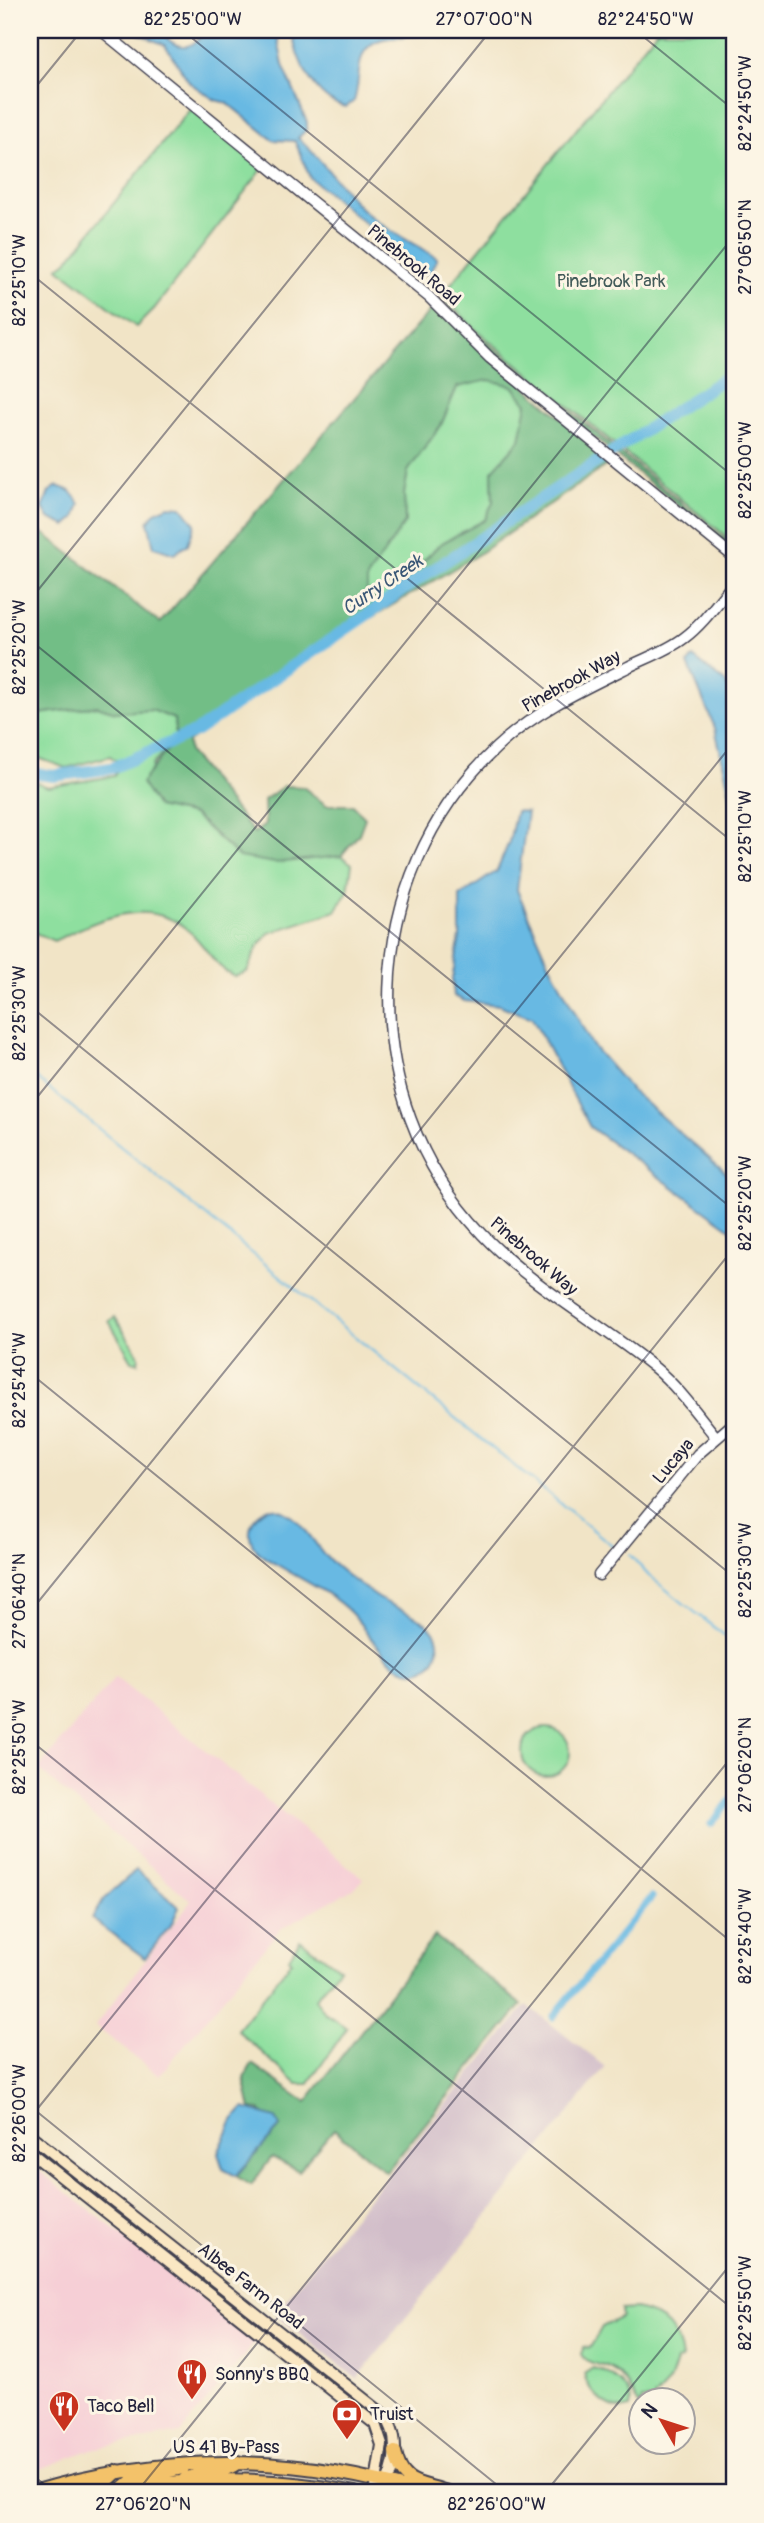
<svg xmlns="http://www.w3.org/2000/svg" width="764" height="2523" viewBox="0 0 764 2523" font-family="Pangolin,sans-serif">
	<style>
		.built { fill: #f6cfd6 }
		.industrial { fill: #d1bdc9 }
		.green { fill: #8edf9f; stroke: #58806d; stroke-width: 2 }
		.forest { fill: #72be86; stroke: #4a7060; stroke-width: 2; fill-rule: evenodd }
		.water { fill: #68b9e3; stroke: #456e8f; stroke-width: 2 }
		.lines { fill: none; stroke-linecap: round; stroke-linejoin: round }
		.stream { stroke: #68b9e3; stroke-width: 2 }
		.canal { stroke: #68b9e3; stroke-width: 7 }
		.river { stroke: #68b9e3; stroke-width: 12 }
		.tertiary-casing { stroke: #413f50; stroke-width: 13 }
		.secondary-casing { stroke: #413f50; stroke-width: 14 }
		.primary-casing { stroke: #413f50; stroke-width: 16 }
		.tertiary { stroke: #fff; stroke-width: 10 }
		.secondary { stroke: #fae7c3; stroke-width: 10 }
		.primary { stroke: #f3c26a; stroke-width: 12 }
		.ticks { fill: none; stroke: #22223b; stroke-width: 2; stroke-opacity: 0.45 }
		.labels { text-anchor: middle; stroke-width: 6; stroke-linejoin: round; paint-order: stroke }
		.street-label { font-size: 18px; fill: #22223b; stroke: #fcf5e5 }
		.park-label { font-size: 18px; fill: #425b59; stroke: #fcf5e5 }
		.poi-label { font-size: 18px; fill: #22223b; stroke: #fcf5e5; text-anchor: start }
		.water-label { font-size: 19px; font-style: italic; fill: #3a5776; stroke: #fcf5e5 }
		.neatline { fill: none; stroke: #22223b; stroke-width: 2.5 }
		.ticks-label { font-size: 18px; text-anchor: middle; fill: #22223b }
	</style>
	<rect width="100%" height="100%" fill="#fcf5e5"/>
	<filter id="ink" filterUnits="userSpaceOnUse"><feTurbulence type="fractalNoise" baseFrequency=".0143" numOctaves="2"/><feDisplacementMap in="SourceGraphic" scale="14" xChannelSelector="R" yChannelSelector="G"/><feConvolveMatrix kernelMatrix="1 2 1 2 8 2 1 2 1" color-interpolation-filters="sRGB"/></filter>
	<filter id="wash" filterUnits="userSpaceOnUse"><feTurbulence type="fractalNoise" baseFrequency=".00686" numOctaves="4" result="noise"/><feDisplacementMap in="SourceGraphic" scale="28" xChannelSelector="R" yChannelSelector="G"/><feGaussianBlur stdDeviation="1.57" result="paint"/><feColorMatrix in="noise" values="0 0 0 0 0 0 0 0 0 0 0 0 0 0 0 0 0 1.4 0 .05"/><feComposite in="paint" operator="in"/></filter>
	<g filter="url(#wash)">
		<rect width="100%" height="100%" fill="#f1e4c6"/>
		<path class="built" d="M115,1677L364,1879L353,1889L280,1929L159,2076L95,2026L191,1901L38,1769Z
			M30,2164L257,2340L180,2433L92,2449L30,2473Z
			M229,2488L311,2491L330,2493H141Z"/>
		<path class="industrial" d="M527,2005L605,2067L357,2379L274,2314Z"/>
		<path class="green" d="M657,30H734V543L474,328L442,295Z
			M191,108L264,167L154,309L136,327L58,268L67,261Z
			M489,379L513,386L528,404L520,440L492,471L493,502L485,520L440,544L383,601L367,596L366,578L405,522L404,494L408,471L441,425L457,387Z
			M97,706L116,712L152,710L174,719L176,739L152,765L157,807L193,815L239,857L341,856L352,864L348,891L336,911L269,933L257,948L247,972L234,977C214,966 206,946 189,931C147,895 97,920 54,941L30,931V780L48,787L114,776L121,764L110,756L66,768L30,755V709L39,714Z
			M115,1317L139,1356L138,1363L132,1361L109,1321Z
			M522 1752a24 24 0 1 1 48 0a24 24 0 1 1-48 0Z
			M300,1940L339,1968L315,1999L326,2014L347,2028L308,2084H297L237,2030L292,1961L289,1958Z
			M636,2309C664,2315 679,2331 682,2359L676,2361L669,2382L654,2398L655,2400H642L641,2407C630,2394 628,2377 610,2368C600,2364 586,2364 582,2354L583,2347L590,2348L602,2327L622,2317L621,2310Z
			M593,2368C610,2372 635,2388 630,2408C611,2415 588,2392 584,2374Z"/>
		<path class="forest" d="M441,298L472,330L734,547V551L477,342Z
			M434,306L611,462L477,555L347,632L188,742L189,752L254,833L265,825L264,800L284,786L303,787L326,805H353L365,818L359,834L341,856L275,863L239,857L194,815L157,807L141,783L176,739L174,719L152,710L116,712L97,706L39,714L30,709V523L160,623ZM489,380L513,386L527,404L520,440L492,471L493,502L485,520L440,544L384,601L367,596V578L405,522L404,494L408,471L441,425L457,387Z
			M435,1936L522,2005L386,2172L334,2129L298,2171L272,2157L251,2185L236,2176L280,2127L259,2110L251,2109L244,2078L252,2064L306,2102Z"/>
		<path class="water" d="M131,30H160C175,51 192,52 206,30H276L283,65L307,122V129L298,138C322,159 337,184 360,207C381,228 412,242 437,258L429,276L310,178L295,141L273,140L227,103L215,100L190,83L165,45Z
			M292,30H440C414,42 372,28 362,57C357,72 359,87 354,101L346,107C315,101 295,58 292,30Z
			M57,486L71,491L80,504L75,518L66,526L49,518L43,508L49,492Z
			M169,506L182,507L195,524L188,544L174,554L154,547L148,522L155,512Z
			M693,657L725,682L734,700V811L715,728L688,664Z
			M516,811L527,812L517,890L549,963L592,1045L633,1092L734,1180V1236L732,1230L590,1127L532,1018L499,1005L464,1001L454,996L452,979L460,937V896L497,871L509,842Z
			M270,1508C298,1509 311,1541 328,1559C342,1572 358,1584 374,1595C391,1608 426,1615 436,1635C445,1654 427,1677 406,1670C384,1663 367,1629 351,1613C324,1586 288,1575 258,1552C243,1535 250,1515 270,1508Z
			M136,1870L179,1907L172,1923L145,1958L92,1919L104,1899Z
			M244,2108L276,2118L280,2127L236,2176L223,2169L218,2153L233,2120Z"/>
		<g class="lines">
			<path class="stream" d="M30,1073L613,1546
				M630,1555L649,1576L734,1643"/>
			<path class="canal" d="M711,1824L734,1796
				M553,2017L652,1897"/>
			<path class="river" d="M30,773L53,776L112,768L197,731L425,575L734,372"/>
		</g>
	</g>
	<g filter="url(#ink)">
		<g class="lines">
			<g class="tertiary-casing">
				<path id="tertiary" d="M101,30L429,297L490,358L734,557
					M716,1437C697,1414 678,1387 655,1368C599,1322 533,1288 482,1234C353,1098 359,877 496,748C534,712 581,690 628,667C646,658 667,651 684,638C703,624 718,602 734,583
					M599,1575L698,1454L734,1423"/>
			</g>
			<g class="secondary-casing">
				<path id="secondary" d="M30,2135L383,2414C402,2435 396,2470 381,2493
					M30,2152L375,2424L382,2445L375,2487"/>
			</g>
			<g class="primary-casing">
				<path id="primary" d="M395,2452C402,2487 420,2482 450,2493
					M184,2480C202,2470 225,2474 238,2462
					M121,2490L134,2479L183,2468
					M30,2493C161,2453 292,2453 423,2493
					M69,2493L106,2482L118,2471
					M106,2493C187,2475 274,2477 355,2493"/>
			</g>
			<use href="#tertiary" class="tertiary"/>
			<use href="#secondary" class="secondary"/>
			<use href="#primary" class="primary"/>
		</g>
	</g>
	<path class="ticks" d="M182,30L734,477M635,30L734,110M30,94L82,30M30,273L734,843M30,600L491,30M30,640L734,1210M30,1006L734,1577M30,1106L734,236M30,1373L734,1944M30,1612L734,742M30,1740L734,2310M30,2106L507,2493M30,2118L734,1248M30,2473L55,2493M136,2493L734,1754M545,2493L734,2260"/>
	<defs>
		<g id="restaurant-pin" transform="scale(1.575)"><path d="M0 17L-7.5 6A9.5 9.5 0 1 1 7.5 6Z" fill="#c8321e" stroke="#fcf5e5"/><path d="M-5-6h1v4h1v-4h1v4h1v-4h1v5L-1.5 .5V6h-2V.5L-5-1ZM5-6V6H3V1.5H1.5Q1.5-4 5-6Z" fill="#fff"/></g>
		<g id="bank-pin" transform="scale(1.575)"><path d="M0 17L-7.5 6A9.5 9.5 0 1 1 7.5 6Z" fill="#c8321e" stroke="#fcf5e5"/><path d="M-6-4H6V4H-6ZM0-2.3a2.3 2.3 0 1 0 0 4.6a2.3 2.3 0 1 0 0-4.6Z" fill="#fff"/></g>
	</defs>
	<g fill-rule="evenodd">
		<use href="#restaurant-pin" x="192" y="2374"/>
		<use href="#restaurant-pin" x="64" y="2406"/>
		<use href="#bank-pin" x="347" y="2414"/>
	</g>
	<g class="labels">
		<g class="street-label">
			<text transform="translate(414 265) rotate(40)" y="6">Pinebrook Road</text>
			<text transform="translate(571 681) rotate(-29)" y="6">Pinebrook Way</text>
			<text transform="translate(534 1256) rotate(41)" y="6">Pinebrook Way</text>
			<text transform="translate(673 1461) rotate(-50)" y="6">Lucaya</text>
			<text transform="translate(251 2286) rotate(38)" y="6">Albee Farm Road</text>
			<text x="226" y="2453">US 41 By-Pass</text>
		</g>
		<g class="park-label">
			<text x="611" y="287">Pinebrook Park</text>
		</g>
		<g class="poi-label">
			<text x="215" y="2380">Sonny's BBQ</text>
			<text x="87" y="2412">Taco Bell</text>
			<text x="370" y="2420">Truist</text>
		</g>
		<g class="water-label">
			<text transform="translate(382 584) rotate(-34)" y="7">Curry Creek</text>
		</g>
	</g>
	<rect width="764" height="2523" fill="none" stroke="#fcf5e5" stroke-width="77"/>
	<g transform="translate(662 2421) rotate(309)"><circle r="33" fill="#fcf5e5" stroke="#a5a1a1" stroke-width="2"/>
	<path d="M0-5L12 26L0 18L-12 26Z" fill="#c8321e"/>
	<text y="-10" font-size="19" font-weight="bold" text-anchor="middle" fill="#22223b">N</text>
	</g>
	<rect x="38" y="38" width="688" height="2446" class="neatline"/>
	<g class="ticks-label">
		<text x="193" y="25">82°25'00"W</text>
		<text x="484" y="25">27°07'00"N</text>
		<text x="646" y="25">82°24'50"W</text>
		<text transform="translate(745 103) rotate(-90)" y="6">82°24'50"W</text>
		<text transform="translate(745 247) rotate(-90)" y="6">27°06'50"N</text>
		<text transform="translate(19 280) rotate(-90)" y="6">82°25'10"W</text>
		<text transform="translate(745 470) rotate(-90)" y="6">82°25'00"W</text>
		<text transform="translate(19 647) rotate(-90)" y="6">82°25'20"W</text>
		<text transform="translate(745 836) rotate(-90)" y="6">82°25'10"W</text>
		<text transform="translate(19 1013) rotate(-90)" y="6">82°25'30"W</text>
		<text transform="translate(745 1203) rotate(-90)" y="6">82°25'20"W</text>
		<text transform="translate(19 1380) rotate(-90)" y="6">82°25'40"W</text>
		<text transform="translate(745 1570) rotate(-90)" y="6">82°25'30"W</text>
		<text transform="translate(19 1601) rotate(-90)" y="6">27°06'40"N</text>
		<text transform="translate(19 1747) rotate(-90)" y="6">82°25'50"W</text>
		<text transform="translate(745 1765) rotate(-90)" y="6">27°06'20"N</text>
		<text transform="translate(745 1936) rotate(-90)" y="6">82°25'40"W</text>
		<text transform="translate(19 2113) rotate(-90)" y="6">82°26'00"W</text>
		<text transform="translate(745 2303) rotate(-90)" y="6">82°25'50"W</text>
		<text x="143" y="2510">27°06'20"N</text>
		<text x="497" y="2510">82°26'00"W</text>
	</g>
</svg>
